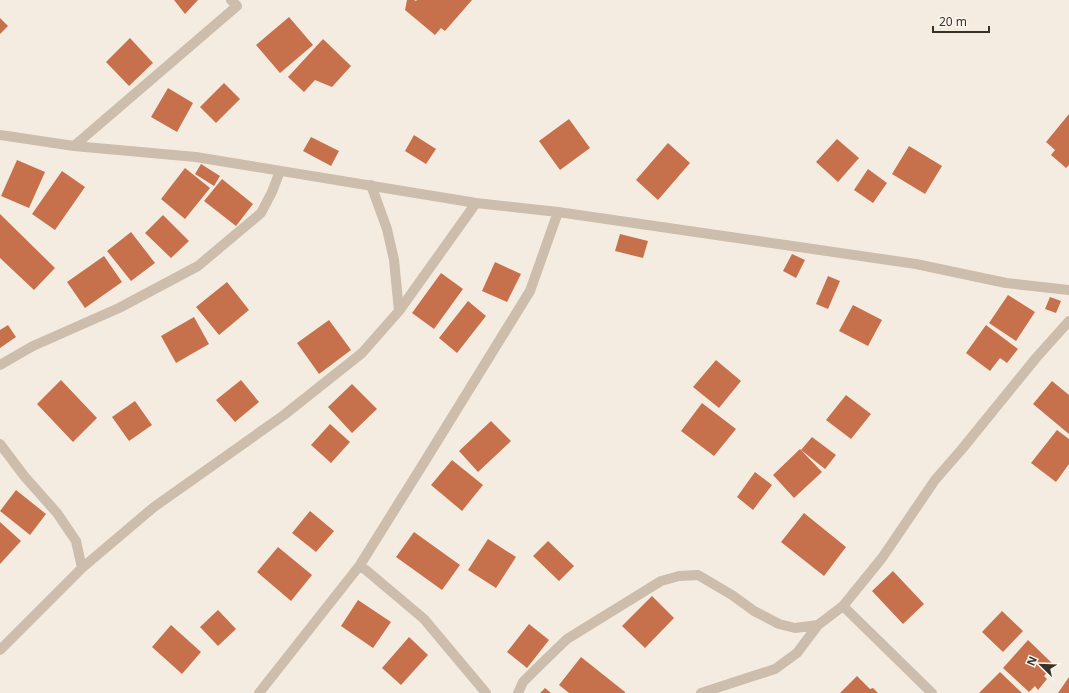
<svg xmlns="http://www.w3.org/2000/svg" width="1069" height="693" viewBox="0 0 1069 693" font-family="'Noto Sans',sans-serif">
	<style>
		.building { fill: #c7714c }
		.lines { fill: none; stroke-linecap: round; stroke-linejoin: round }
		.minor { stroke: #ccbdac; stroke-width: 10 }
	</style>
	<rect width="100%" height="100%" fill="#f4ece1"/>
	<path class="building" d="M174,0H198L185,14Z
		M407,0H414L416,1L417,0H472L445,31L441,28L435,35L405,10Z
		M289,17L313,45L280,73L256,45Z
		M0,18L8,26L0,34Z
		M130,38L153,63L129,86L106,62Z
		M323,39L351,66L332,87L315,80L304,92L288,77Z
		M224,83L240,99L216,123L200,107Z
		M168,88L193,103L177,132L151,117Z
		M1069,114V165L1066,168L1051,155L1055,150L1046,142Z
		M569,119L590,148L560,170L539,141Z
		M414,135L436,149L426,164L405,151Z
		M311,137L339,151L331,166L303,151Z
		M837,139L859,158L838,182L816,162Z
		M668,143L690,163L658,200L636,180Z
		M909,146L942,166L925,194L892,174Z
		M17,160L45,172L29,208L1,196Z
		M201,164L220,176L214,186L195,174Z
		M185,168L210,188L185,219L161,199Z
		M868,169L887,183L873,203L854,190Z
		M62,171L85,187L55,230L32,214Z
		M222,179L253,204L236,226L204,201Z
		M0,214L55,268L34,290L0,258Z
		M163,215L189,241L171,258L145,233Z
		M131,232L155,263L131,281L107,251Z
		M620,234L648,241L643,258L615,251Z
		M792,254L805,260L796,278L783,271Z
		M104,256L122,282L85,308L67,282Z
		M495,262L521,274L507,302L482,291Z
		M441,273L463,289L434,329L412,313Z
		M828,276L840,281L828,309L816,304Z
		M227,282L249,310L219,335L196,307Z
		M1008,295L1035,312L1016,341L989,323Z
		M1050,297L1061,301L1056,313L1045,309Z
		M468,301L486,316L457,353L439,338Z
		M853,305L882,320L868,346L839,331Z
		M194,317L209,344L176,363L161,336Z
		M329,320L351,350L319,374L297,343Z
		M8,325L16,337L0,348V330Z
		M986,325L1018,349L1007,363L1000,358L990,371L966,353Z
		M716,360L741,381L719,408L693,387Z
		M61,380L97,418L73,442L37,404Z
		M241,380L259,402L235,422L216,400Z
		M1052,381L1069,395V434L1033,404Z
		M352,384L377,409L352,433L328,407Z
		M846,395L871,414L851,439L826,420Z
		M135,401L152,425L129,441L112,417Z
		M702,403L736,429L714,456L681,431Z
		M491,421L511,441L478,472L459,451Z
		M330,424L350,442L331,463L311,445Z
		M1057,430L1069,439V464L1056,482L1031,463Z
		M812,437L836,455L825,469L801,450Z
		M800,449L822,472L794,498L773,475Z
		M452,460L483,485L462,511L431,485Z
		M755,472L772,485L753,510L737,497Z
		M16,490L46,514L30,535L0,511Z
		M310,511L334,531L316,552L292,533Z
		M804,513L846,547L824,576L781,542Z
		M0,522L21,541L0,564Z
		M414,532L460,565L442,590L396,557Z
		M488,539L516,557L496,588L468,570Z
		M548,541L574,566L559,581L533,556Z
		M278,547L312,575L291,601L257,572Z
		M893,571L924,604L903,624L872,591Z
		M652,596L674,618L645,648L622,626Z
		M358,600L391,622L373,648L341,626Z
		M218,610L236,629L218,646L200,627Z
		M1002,611L1023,631L1003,652L982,632Z
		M529,624L549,640L527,668L507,652Z
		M171,625L201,652L182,674L152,647Z
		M409,637L428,655L401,685L382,668Z
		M1028,640L1054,665L1044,676L1047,679L1038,690L1035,686L1029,692L1003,668Z
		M581,657L625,692V693H569L559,685Z
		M1000,672L1022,693H979Z
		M857,676L870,689L873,688L878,693H840Z
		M1069,677V693H1058Z
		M545,688L551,693H540Z"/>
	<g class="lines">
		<path class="minor" d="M0,135L74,146L196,157L476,203L558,212L916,264L1006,283L1069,290
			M74,146L237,6L231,0
			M371,185L387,229L394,260L399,311
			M0,365L33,346L119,308L198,266L261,213L272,192L280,171
			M0,444L25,477L57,513L76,541L82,568
			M360,565L424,619L486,693
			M843,606L882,558L935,480L962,449L1036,358L1069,321
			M0,650L82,568L154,507L284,415L362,353L399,311L476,203
			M259,693L360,565L425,461L530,291L558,212
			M518,693L523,682L536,669L567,639L661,581L679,576L698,575L732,595L754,611L779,624L795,628L818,625
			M701,693L775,669L797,653L818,625L843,606L932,693"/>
	</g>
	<g transform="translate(1041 665) rotate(293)" stroke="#fbf6ee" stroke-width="3" paint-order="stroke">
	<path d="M0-3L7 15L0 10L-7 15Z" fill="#3b312b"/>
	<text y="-6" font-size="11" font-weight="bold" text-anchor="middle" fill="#3b312b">N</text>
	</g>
	<path d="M933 26v6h56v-6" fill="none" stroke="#3b312b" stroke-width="2"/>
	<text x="939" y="26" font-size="12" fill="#3b312b" stroke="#fbf6ee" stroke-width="3" paint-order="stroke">20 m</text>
</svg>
